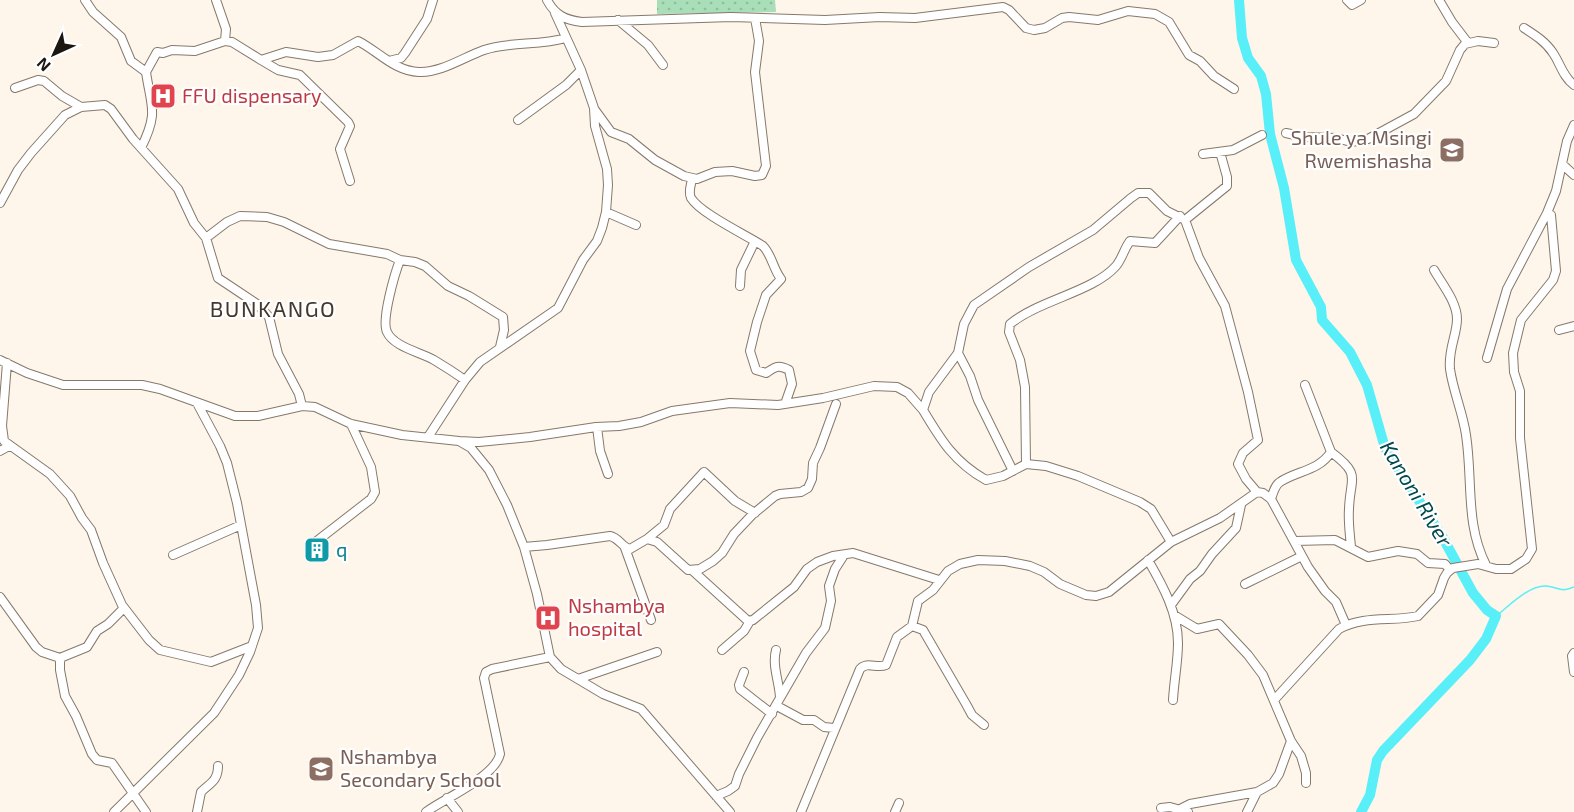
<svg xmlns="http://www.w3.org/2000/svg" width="1574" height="812" viewBox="0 0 1574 812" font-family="'Exo 2',sans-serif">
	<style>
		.park { fill: url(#park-dots) }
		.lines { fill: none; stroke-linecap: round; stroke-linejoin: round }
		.stream { stroke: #59eff8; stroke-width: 1.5 }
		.river { stroke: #59eff8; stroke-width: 10 }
		.minor-casing { stroke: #86796b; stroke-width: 10 }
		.minor { stroke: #fff; stroke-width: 8 }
		.labels { text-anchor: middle; stroke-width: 4.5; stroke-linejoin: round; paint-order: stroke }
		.health-label { font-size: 20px; fill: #be3a42; stroke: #fff; text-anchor: start }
		.education-label { font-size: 20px; fill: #785e54; stroke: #fff; text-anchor: end }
		.culture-label { font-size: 20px; fill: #0d838f; stroke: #fff; text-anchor: start }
		.water-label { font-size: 21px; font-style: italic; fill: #00484b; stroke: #fff }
		.quarter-label { font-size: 22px; letter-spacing: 1.5px; fill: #44382c; stroke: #fff }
	</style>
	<defs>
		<pattern id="park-dots" width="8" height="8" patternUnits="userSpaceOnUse" patternTransform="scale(1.5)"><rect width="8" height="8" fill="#a8deb8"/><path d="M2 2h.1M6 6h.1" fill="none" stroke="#90be9d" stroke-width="1.8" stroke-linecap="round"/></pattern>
	</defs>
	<rect width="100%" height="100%" fill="#fef5eb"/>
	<path class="park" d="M657,0H775L776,12L657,14Z"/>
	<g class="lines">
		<path class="stream" d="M1496,616C1509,606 1529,585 1546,586C1559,587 1560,593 1574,587"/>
		<path class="river" d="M1239,0L1242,38L1248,58L1261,76L1266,94L1270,134L1284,188L1296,260L1321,307L1322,320L1350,352L1367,385L1385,448L1443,538L1473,593L1487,610L1496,616L1486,639L1470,660L1383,751L1377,760L1370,795L1361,812"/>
		<g class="minor-casing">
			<path id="minor" d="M85,0L93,12L121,37L131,61L146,72
				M216,0L226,29L225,41
				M547,0C555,15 565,20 582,22L731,17L825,20L880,17L915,18L1003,7L1009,10L1026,28L1034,30L1045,28L1062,18L1069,17L1098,20L1128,11L1155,14L1169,22L1189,55L1200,61L1214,76L1234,89
				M1347,0L1352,5L1361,0
				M1439,0L1452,22L1468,43
				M618,20L648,45L663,65
				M1524,28C1535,35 1546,42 1553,53C1560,63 1563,77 1574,85
				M261,60L278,70L300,75L348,122L350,126L340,149L350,181
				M389,61L401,58L405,53L427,19L433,0
				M15,88L38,80L44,81L62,96L81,107
				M595,110L611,132L629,139L655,160L684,176L697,179L715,172L732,171L755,176L762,175L766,166L755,72L759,41L755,18
				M518,120L566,85L581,70
				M1286,133L1304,137L1336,138L1351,142L1368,139L1414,114L1446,81L1460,50L1465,44L1478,41L1494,43
				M141,148C159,112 151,107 146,72L157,52L163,53L172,50L195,51L225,41L232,42L261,60L286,52L318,57L333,55L358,41C378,51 394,71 419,72C441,73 464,57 484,50C510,41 539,46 566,38
				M1203,154L1233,150L1262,135
				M1562,164L1574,175
				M692,179C691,185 688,192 691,198C700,213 746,235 763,246C772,255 773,269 781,279L766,295L757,322L750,351L756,370L766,373C775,367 778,364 789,370L792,384L785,404
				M0,203L18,170L31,153L65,115L81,107L105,105L111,109L133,139L178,189L194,223L206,238L218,278L257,304L269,317L278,354L299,394L302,406
				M606,212L636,225
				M1185,220L1227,186V177L1220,152
				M206,238L227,222L240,216L267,217L284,222L329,244L387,254L400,260L415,262L425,266L448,286L469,296L503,317L504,330L500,347
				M400,260C395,273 381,320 387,332C394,347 420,352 434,360C444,366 455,373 465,380
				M1434,270C1442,284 1457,302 1457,319C1457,335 1448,349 1450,369C1453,391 1463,413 1466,435C1473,480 1465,524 1486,565
				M740,286L741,270L755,241
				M1559,330L1574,326
				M958,353L970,376L978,400L1013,471
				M1487,358L1507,289L1547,213L1556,191L1567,141L1574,125
				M0,360L27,373L63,385H142L160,389L235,416H258L302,406L315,407L351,424L402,435L459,441L471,448L489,470L507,505L524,547L537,594L550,657L561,669L603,694L641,709L730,812
				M7,363L2,426L4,441L50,474L70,496L82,518L91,530L103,563L122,605L149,640L160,650L211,662L252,646
				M923,410C941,440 954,462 986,480L1003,476L1026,464L1046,466L1078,476L1140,502L1151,509L1171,542
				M597,427L600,451L608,474
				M428,437L465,380L480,362L558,308L583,260L597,241L602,228L606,212L608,185L607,169L595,126L594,108L581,70L555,13
				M459,441L479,442L530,437L596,427L619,426L641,422L672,411L730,403L778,405L823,398L874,386L897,387L908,393L923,410L929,392L958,353L964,324L974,305L1029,267L1093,230L1131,198L1138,193H1149L1167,211L1185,220L1199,258L1225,306L1248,392L1258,440L1243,453L1238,464L1246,479L1257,492L1220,518L1171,542L1109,592L1096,596L1086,595L1060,584L1044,572L1030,566L1005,561L978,560L960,564L948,571L933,590L918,601L912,626L897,637L886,665C877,669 867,661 860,669L801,812
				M0,451L9,446
				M1331,452C1362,475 1350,477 1349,509C1348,522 1350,535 1351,547
				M1026,464L1025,387L1020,360L1009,332L1010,324C1039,300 1093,292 1116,266C1122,259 1124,249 1130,241L1155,243L1180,216
				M1257,492L1263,493L1271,499L1308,567L1325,591L1336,602L1346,625
				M1271,499C1273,493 1275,485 1280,482C1296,471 1319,471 1331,452L1305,385
				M647,539L664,525L670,509L704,472L735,501L755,513
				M1295,541L1335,540L1368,557L1398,551L1417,554L1428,563L1445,564L1450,570
				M524,547L547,545L610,536C619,538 622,547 630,549L647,539L657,542L688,570L700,569L713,561L722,553L734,534L752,515L775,496L780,494L801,492L808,488L812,479L813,463L820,448L836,404
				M625,548L651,620
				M173,555L241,525
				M311,555L310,547L313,544L371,499L375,492L371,467L351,424
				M1148,560C1163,586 1178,613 1178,643C1178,662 1174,681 1173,700
				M693,571L748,621L753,620L794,587L807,569L817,562L833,556L853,553L939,580
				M1245,584L1302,556
				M0,597L36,647L42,652L60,658L87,647L97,631L108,624L124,608
				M1171,605L1190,579L1200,571L1212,554L1236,528L1241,505
				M1174,615L1197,629L1219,624L1248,655L1263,675L1291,741L1301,756L1306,773V783
				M912,626L923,630L966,704L972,715L984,725
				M722,650L744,631L750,621
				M776,650C772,666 779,681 780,697
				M1574,653L1572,656L1574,672
				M60,658V670L65,696L76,716L92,754L97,760L112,763L146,812
				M744,672L739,685L740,689L772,714
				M578,679L657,652
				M1275,699L1339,629C1364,615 1393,622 1418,616L1438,595L1444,578L1447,573L1453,568L1478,564L1496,569H1511L1526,559L1532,549L1520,438V391L1514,372L1513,353L1521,320L1553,280L1556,271L1551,215
				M777,706L803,720H814L824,727L834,728
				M716,796L728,791L735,786L739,774L757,738L806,653L825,628L831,601L829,586L835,569L844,555
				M447,798L458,812
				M1161,808L1170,807L1188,812
				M1180,809L1190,804L1257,792
				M114,812L214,713L239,675L250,652L258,628L256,605L237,503L227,463L220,446L197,403
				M197,812L201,792C210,783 218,781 218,766
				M426,812C445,798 495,777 500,754L484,678L486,672L492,669L550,657
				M895,812L899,803
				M1247,812L1257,792L1273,783L1279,774L1291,741"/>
		</g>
		<use href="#minor" class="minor"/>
	</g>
	<defs>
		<g id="hospital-square" transform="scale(1.35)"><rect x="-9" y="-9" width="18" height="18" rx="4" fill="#e0444e" stroke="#fff"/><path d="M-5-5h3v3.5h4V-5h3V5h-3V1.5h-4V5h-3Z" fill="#fff"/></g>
		<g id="school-square" transform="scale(1.35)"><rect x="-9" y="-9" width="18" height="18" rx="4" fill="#8d6e63" stroke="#fff"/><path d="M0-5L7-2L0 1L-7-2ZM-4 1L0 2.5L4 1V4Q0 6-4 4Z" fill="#fff"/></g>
		<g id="building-square" transform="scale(1.35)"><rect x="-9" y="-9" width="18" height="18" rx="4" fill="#0f9aa8" stroke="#fff"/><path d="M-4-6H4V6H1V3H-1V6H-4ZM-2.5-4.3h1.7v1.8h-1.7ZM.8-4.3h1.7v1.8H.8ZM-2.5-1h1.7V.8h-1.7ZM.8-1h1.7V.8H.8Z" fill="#fff"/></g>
	</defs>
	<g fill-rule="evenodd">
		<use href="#hospital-square" x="163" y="96"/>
		<use href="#school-square" x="1452" y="150"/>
		<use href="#building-square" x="317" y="550"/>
		<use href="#hospital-square" x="548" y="618"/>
		<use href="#school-square" x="321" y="769"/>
	</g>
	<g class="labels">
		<g class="health-label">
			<text x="182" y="103">FFU dispensary</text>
			<text x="568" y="613">Nshambya<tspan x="568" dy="23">hospital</tspan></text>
		</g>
		<g class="education-label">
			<text x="1432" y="145">Shule ya Msingi<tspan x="1432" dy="23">Rwemishasha</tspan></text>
			<text x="340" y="764" text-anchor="start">Nshambya<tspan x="340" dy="23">Secondary School</tspan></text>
		</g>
		<g class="culture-label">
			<text x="336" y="557">q</text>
		</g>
		<g class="water-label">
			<text transform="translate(1416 494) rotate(59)" y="7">Kanoni River</text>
		</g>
		<g class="quarter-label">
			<text x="273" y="317">BUNKANGO</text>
		</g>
	</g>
	<g transform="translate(54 54) rotate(225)" stroke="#ffffff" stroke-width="4.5" paint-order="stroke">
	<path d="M0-4.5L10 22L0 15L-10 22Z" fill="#1b1610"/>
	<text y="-9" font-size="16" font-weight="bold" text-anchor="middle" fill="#1b1610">N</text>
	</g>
</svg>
